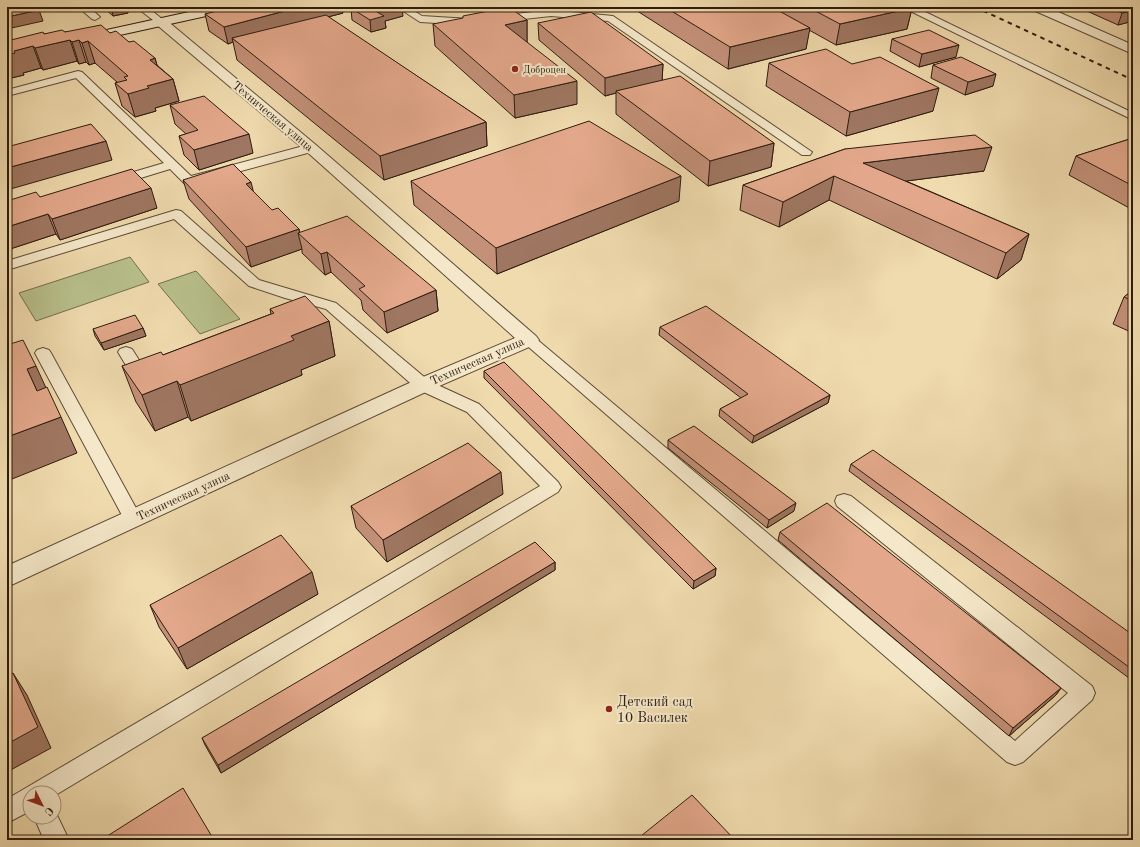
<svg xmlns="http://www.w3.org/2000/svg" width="1140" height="847" viewBox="0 0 1140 847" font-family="'Old Standard TT',serif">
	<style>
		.green { fill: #b8c08b; stroke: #736e4d }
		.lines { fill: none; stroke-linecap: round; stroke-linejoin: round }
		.lane-casing { stroke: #5e4c37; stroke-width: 2 }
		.street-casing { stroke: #5e4c37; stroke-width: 2 }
		.secondary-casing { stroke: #2e1c0f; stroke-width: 2 }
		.lane { fill: #f5e8ca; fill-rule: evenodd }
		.street { fill: #f5e8ca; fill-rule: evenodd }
		.secondary { fill: #f5e8ca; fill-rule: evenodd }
		.rail { stroke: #2e1c0f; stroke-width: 2; stroke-dasharray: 4.5 4.5; stroke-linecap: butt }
		.wall { fill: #c39078; stroke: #2e1c0f }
		.shaded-wall { fill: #9f7661; stroke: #2e1c0f }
		.building { fill: #e3a88b; stroke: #2e1c0f }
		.poi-dot { fill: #8f2418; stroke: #f5e8ca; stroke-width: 1.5 }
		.labels { text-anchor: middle; stroke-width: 4; stroke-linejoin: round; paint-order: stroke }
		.far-poi-label { font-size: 10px; fill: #2e1c0f; stroke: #f5e8ca; text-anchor: start }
		.street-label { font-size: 12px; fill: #2e1c0f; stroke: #f5e8ca }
		.near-poi-label { font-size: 14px; fill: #2e1c0f; stroke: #f5e8ca; text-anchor: start }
	</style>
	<rect width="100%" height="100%" fill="#f0dbae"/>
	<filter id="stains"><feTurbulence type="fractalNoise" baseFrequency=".005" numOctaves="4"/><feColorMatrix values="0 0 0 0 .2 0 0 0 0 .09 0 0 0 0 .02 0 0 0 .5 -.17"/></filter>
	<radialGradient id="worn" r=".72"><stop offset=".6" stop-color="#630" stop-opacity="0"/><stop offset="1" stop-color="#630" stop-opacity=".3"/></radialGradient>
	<path class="green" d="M130,257L149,282L36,321L19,293Z
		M196,271L240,319L200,334L158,284Z"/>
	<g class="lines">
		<g class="lane-casing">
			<path id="lane" d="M78,7H89L100,17L95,20L92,19Z
				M136,7H147L166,22L164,24H158Z
				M397,7H408L422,16L470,19L475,22L470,25L420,22Z
				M902,7H915L1133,113V120Z
				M551,10L613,16L812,152L810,155H802L608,21L551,16L498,22L493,19L498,16Z
				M78,71L82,72L191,176L311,144L315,145L317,148L315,151L189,185L185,184L170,169L121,184H113L111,181L113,178L164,163L76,78L7,96V90Z
				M176,210L181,211L259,280L336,303L429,381L479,404L558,482L561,487L558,492L54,796V793H30V811L7,823V799L540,486L467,412L417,389L326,309L285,298L249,286L174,219L7,270V261Z
				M529,335L534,337L1015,741L1068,693L837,506L835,501L837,496L844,494L851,496L1092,686L1095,693L1092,700L1023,762L1015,765L1007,762L524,343L521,340L524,337Z
				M126,347L132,349L146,371L152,372L154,376C150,383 144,384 136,382L118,352L120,349Z
				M43,348L49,350L51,353L142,519L140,524L133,526L126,524L124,519L35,353L37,350Z
				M54,809L69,840H44L34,817H54Z"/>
		</g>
		<g class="street-casing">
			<path id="street" d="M1031,7H1047L1133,45V54L1033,10Z
				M161,18L165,19L316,145L536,336L539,340L536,344L430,390L7,587V566L416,380L515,338L306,151L157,25L155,22L157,19Z"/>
		</g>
		<g class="secondary-casing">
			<path id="secondary" d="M212,7H235L233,10L229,11L88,42L83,41L82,38L83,35L88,34Z"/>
		</g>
		<use href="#lane" class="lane"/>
		<use href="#street" class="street"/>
		<use href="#secondary" class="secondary"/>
		<path class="rail" d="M975,7L1133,80"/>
	</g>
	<path class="wall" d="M103,7H126L128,13L113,16Z
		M631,7H909L912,8L907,29L836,45L809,30L806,49L728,69Z
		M1078,7H1133V30L1130,29L1133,21L1118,25Z
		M351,8L403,16L385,21L386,28L371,32L352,20Z
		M343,13L328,17L486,122L487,146L384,180L237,60L233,42L228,44L209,31L205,14Z
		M527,20V42L577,104L515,118L435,46L433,24Z
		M538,23L663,64L662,80L774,143L771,167L708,186L616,114V93L605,96L539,40Z
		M65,32L110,33L129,42L155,58L157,65L173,79L179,101L155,108L156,111L135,117L122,106L115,83L117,82L95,63L89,65L86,62L79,64L77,61L43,70L41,68L23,73L24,75L7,79V41L44,34Z
		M892,39L956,57L919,67L890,51Z
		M769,63L933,111L846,136L766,86Z
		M933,65L993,86L965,95L931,78Z
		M170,105L253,153L199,170L184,155L179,136L186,134L175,124Z
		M1133,138V210L1069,175L1076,156Z
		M845,149L984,171L906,181L1029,234L1021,260L997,279L829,200L779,227L740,210L743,185Z
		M183,180L253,191L272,210L299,229L300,233L436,290L438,311L387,333L363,310L361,300L331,272L325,275L302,253V249L251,267L189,199Z
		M411,181L679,201L497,274L414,205Z
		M7,201L157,208L60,240L56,234L7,250Z
		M1133,290V333L1113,324L1124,297Z
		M270,309L329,321L335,356L301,370L302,375L191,421L188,417L155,431L136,402L122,366L163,355L271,314Z
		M660,327L830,395L828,403L752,443L719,416L720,409L741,398L659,335Z
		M143,328L146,336L104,350L95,336L93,329Z
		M484,371L716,568L715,576L693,589L484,378Z
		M668,440L794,511L767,528L668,448Z
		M851,464L1133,635V681L849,471Z
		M503,494L387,562L356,528L351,506Z
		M780,532L1061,688L1056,695L1009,736L778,540Z
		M555,562V570L221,773L205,745L202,738Z
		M318,594L187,669L159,627L150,605Z"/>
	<path class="shaded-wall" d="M127,7L128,13L113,16L112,10Z
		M300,7H342L343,13L236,41L232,38L233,42L228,44L224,27Z
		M395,7H402L403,16L385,21L386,28L371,32L370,20L377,12Z
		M912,8L907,29L836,45L840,24Z
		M39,10L43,21L7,29V17Z
		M1133,11V21L1118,25L1122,13Z
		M527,20V42L506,46L505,25Z
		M810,28L806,49L728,69L730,47Z
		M70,40L77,61L43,70L35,48Z
		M79,40L86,62L79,64L72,42Z
		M88,41L95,63L89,65L82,43Z
		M959,45L956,57L919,67L922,54Z
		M33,46L41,68L23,73L24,75L7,79V55L14,51Z
		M155,58L161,81L150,60Z
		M663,64L662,82L616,91V93L605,96V78Z
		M996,74L993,86L965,95L968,82Z
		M173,79L179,101L155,108L156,111L135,117L128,94L147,86Z
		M577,81V104L515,118L514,95Z
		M939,88L933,111L846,136L850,112Z
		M486,122L487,146L384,180L380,156Z
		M249,134L253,153L199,170L194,150Z
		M106,141L112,160L7,190V168Z
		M774,143L771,167L708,186L710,161Z
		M992,147L984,171L860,187L863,163Z
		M681,176L679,201L497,274L496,248Z
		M834,176L829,200L779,227L783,202Z
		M251,182L256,202L246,184Z
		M151,188L157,208L60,240L52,219Z
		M48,214L56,234L7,250V227Z
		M299,229L300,235L298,233L302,249L251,267L246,247Z
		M1029,234L1021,260L997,279L1006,253Z
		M327,252L331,272L325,275L321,254Z
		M436,290L438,311L387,333L384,312Z
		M329,321L335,356L301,370L302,375L191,421L180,385L291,336Z
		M143,328L146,336L104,350L101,343Z
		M36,366L52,401L43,404L27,369Z
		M177,381L188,417L155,431L142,395Z
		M830,395L828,403L752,443L754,436Z
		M61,417L77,453L7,481V437Z
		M501,472L503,494L387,562L383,540Z
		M796,503L794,511L767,528L769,520Z
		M555,562V570L221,773L218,765Z
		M716,568L715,576L693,589L694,581Z
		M312,572L318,594L187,669L178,648Z
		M13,673L27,695L51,748L7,772V744Z
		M1061,688L1056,695L1009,736L1013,728Z"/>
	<path class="building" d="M7,7H37L39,10L7,17Z
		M108,7H127L112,10Z
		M233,7H300L224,27L205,14Z
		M356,7H395L377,12L384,16L370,20L351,8Z
		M509,7L527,20L505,25L577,81L514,95L433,24L463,18V16Z
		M665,7H772L810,28L730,47Z
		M808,7H909L912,8L840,24Z
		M1107,7H1133V11L1122,13Z
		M591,12L663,64L605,78L538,23Z
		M326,15L486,122L380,156L232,38Z
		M101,25L110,33L116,31L129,42L134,41L155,58L150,60L173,79L147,86L149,88L128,94L115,83L127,80L124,77L128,76L88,41L82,43L79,40L72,42L70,40L35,48L33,46L14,51L15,53L7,55V41L43,32L44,34L62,30L65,32Z
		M929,30L959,45L922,54L892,39Z
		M826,49L852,64L880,57L939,88L850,112L769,63Z
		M961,57L996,74L968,82L933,65Z
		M680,76L774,143L710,161L616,91Z
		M204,96L249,134L194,150L179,136L198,130L170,105Z
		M589,121L681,176L496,248L411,181Z
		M91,124L106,141L7,168V147Z
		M975,135L992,147L863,163L1029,234L1006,253L834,176L783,202L743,185L845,149Z
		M1133,138V186L1076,156Z
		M233,164L251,182L246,184L272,210L278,208L299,229L246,247L183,180Z
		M132,169L151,188L52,219L48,214L7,227V201L36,192L40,197Z
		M347,216L436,290L384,312L359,289L365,286L327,252L321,254L298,233Z
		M1133,290V301L1124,297Z
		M305,296L329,321L291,336L294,340L180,385L177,381L142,395L122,366L161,352L163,355L274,313L270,309Z
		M706,306L830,395L754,436L720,409L748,394L660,327Z
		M135,315L143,328L101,343L93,329Z
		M23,340L36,366L27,369L37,391L47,387L61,417L7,437V345Z
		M504,362L716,568L694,581L484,371Z
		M694,426L796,503L769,520L668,440Z
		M468,443L501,472L383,540L351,506Z
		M873,450L1133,635V670L851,464Z
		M827,503L1061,688L1013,728L780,532Z
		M281,535L312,572L178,648L150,605Z
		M535,542L555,562L218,765L202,738Z
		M13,673L38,727L7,744V676Z
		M183,788L214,840H101Z
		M692,795L735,840H636Z
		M1133,831V840H1125Z"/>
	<g class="poi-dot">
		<circle cx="515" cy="69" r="4"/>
		<circle cx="609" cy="709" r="4"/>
	</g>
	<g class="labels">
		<g class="far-poi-label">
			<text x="523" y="73">Доброцен</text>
		</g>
		<g class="street-label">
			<text transform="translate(273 116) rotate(40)" y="4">Техническая улица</text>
			<text transform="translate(477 361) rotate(-24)" y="4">Техническая улица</text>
			<text transform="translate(183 496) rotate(-25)" y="4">Техническая улица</text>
		</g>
		<g class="near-poi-label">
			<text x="617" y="706">Детский сад<tspan x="617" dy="16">10 Василек</tspan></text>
		</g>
	</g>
	<rect width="1140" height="847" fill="none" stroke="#f0dbae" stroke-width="24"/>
	<rect x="8" y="8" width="1124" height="831" fill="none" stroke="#2e1c0f" stroke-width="2"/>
	<rect x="12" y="12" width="1116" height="823" fill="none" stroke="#2e1c0f"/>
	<g transform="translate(42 805) rotate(132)"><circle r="19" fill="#f5e8ca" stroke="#a5967f"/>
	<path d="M0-3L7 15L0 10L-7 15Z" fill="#8f2418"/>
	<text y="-6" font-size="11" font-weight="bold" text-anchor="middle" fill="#2e1c0f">С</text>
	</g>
	<rect width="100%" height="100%" filter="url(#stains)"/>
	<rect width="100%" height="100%" fill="url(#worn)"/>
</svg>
